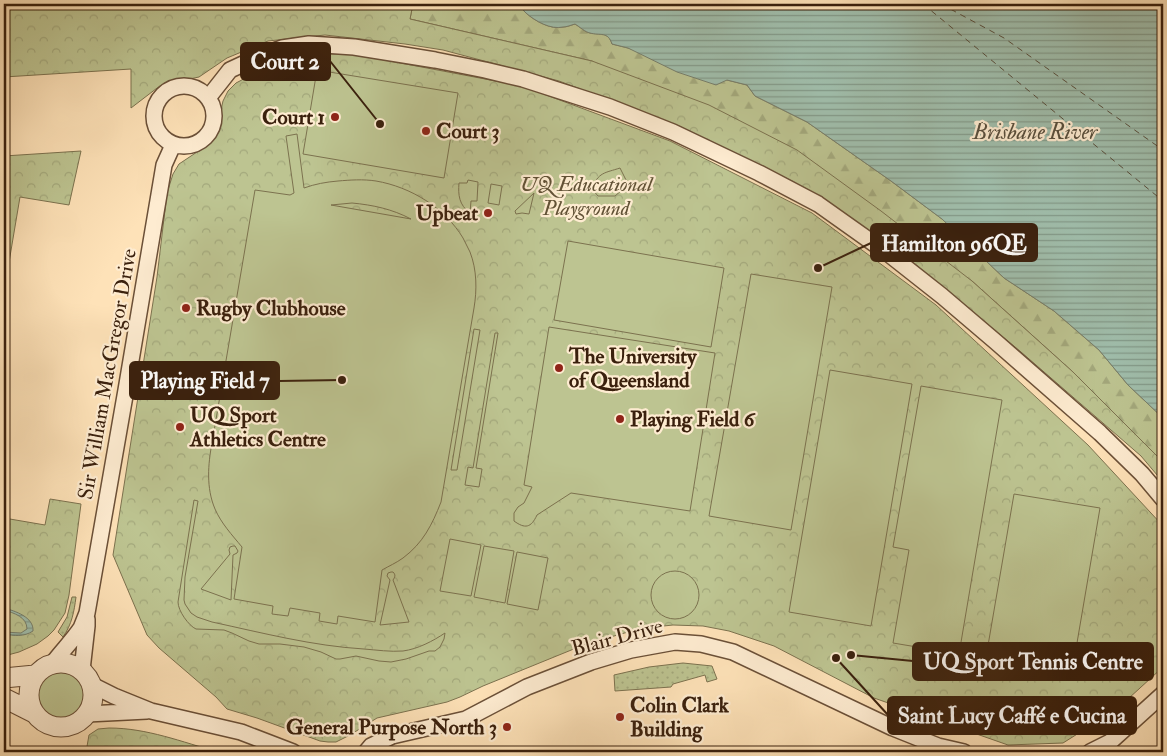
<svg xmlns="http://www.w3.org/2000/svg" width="1167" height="756" viewBox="0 0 1167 756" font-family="'IM FELL Double Pica',serif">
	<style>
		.grass { fill: url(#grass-dots); stroke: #7c724f }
		.forest { fill: url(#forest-firs); stroke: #7c724f }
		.park { fill: url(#park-crowns); stroke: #7c724f }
		.garden { fill: #bdc491; stroke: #7c724f; fill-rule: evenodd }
		.water { fill: url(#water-rules); stroke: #777f6c }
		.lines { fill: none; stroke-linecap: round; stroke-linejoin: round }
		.ferry { stroke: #594f3d; stroke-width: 1; stroke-dasharray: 6 5; stroke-linecap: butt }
		.minor-casing { stroke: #6b5038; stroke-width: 18 }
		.tertiary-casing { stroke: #6b5038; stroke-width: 21 }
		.minor { stroke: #feecd1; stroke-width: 15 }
		.tertiary { stroke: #feecd1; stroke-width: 19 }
		.poi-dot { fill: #8f2418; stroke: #feecd1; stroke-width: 2 }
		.labels { text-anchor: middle; stroke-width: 4.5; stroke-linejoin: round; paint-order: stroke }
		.poi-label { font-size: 21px; font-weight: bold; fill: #3a200d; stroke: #feecd1; text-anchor: start }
		.park-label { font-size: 21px; font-style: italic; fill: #615135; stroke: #feecd1 }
		.street-label { font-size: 21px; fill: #3a200d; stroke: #feecd1 }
		.water-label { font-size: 22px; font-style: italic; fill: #594f3d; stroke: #feecd1 }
		.leader { fill: none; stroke: #3a200d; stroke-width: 2 }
		.callout-dot { fill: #3a200d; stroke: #feecd1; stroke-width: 2 }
		.callout { fill: #3a200d; stroke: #3a200d; stroke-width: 2 }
		.callout-label { font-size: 22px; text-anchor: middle; font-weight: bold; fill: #fff }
	</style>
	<defs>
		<pattern id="grass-dots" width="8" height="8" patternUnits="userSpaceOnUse" patternTransform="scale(1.25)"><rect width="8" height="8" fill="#bdc491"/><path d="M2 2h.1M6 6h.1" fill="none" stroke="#a3a87c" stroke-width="1.8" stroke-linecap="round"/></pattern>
		<pattern id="forest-firs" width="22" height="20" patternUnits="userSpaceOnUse" patternTransform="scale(1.25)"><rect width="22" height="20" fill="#bdc491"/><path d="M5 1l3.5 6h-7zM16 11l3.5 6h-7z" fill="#a3a87c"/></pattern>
		<pattern id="park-crowns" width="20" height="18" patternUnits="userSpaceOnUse" patternTransform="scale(1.25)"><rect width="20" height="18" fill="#bdc491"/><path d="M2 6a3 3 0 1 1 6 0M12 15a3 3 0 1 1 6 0" fill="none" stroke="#a3a87c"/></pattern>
		<pattern id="water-rules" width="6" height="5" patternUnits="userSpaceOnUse" patternTransform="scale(1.25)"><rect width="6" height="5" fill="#a0beac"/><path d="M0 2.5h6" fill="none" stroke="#839a8a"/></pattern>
	</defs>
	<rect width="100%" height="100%" fill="#fee2b8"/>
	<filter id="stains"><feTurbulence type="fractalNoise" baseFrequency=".004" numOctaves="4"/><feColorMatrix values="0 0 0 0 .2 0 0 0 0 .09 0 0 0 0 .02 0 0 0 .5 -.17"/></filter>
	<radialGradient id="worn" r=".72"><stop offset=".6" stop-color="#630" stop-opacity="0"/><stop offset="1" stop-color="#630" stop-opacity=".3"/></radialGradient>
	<path class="grass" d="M72,597H76C74,612 72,624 63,637L58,632L67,617Z
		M683,663L712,666L717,679L707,682L705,675L673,684L671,687L615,691L614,675L649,667Z"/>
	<path class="forest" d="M413,4H499C507,11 510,4 518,5C522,6 523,11 526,13C535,21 551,30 563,27C567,27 571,25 575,24C580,27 585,32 590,33C600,35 608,31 612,44L628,48L727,80L747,85L755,96L807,122L891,181L942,219L1004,278L1054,311L1099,350L1128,385L1163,418V462L1073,372L972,281L592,61L410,19Z"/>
	<path class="park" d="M4,4H413L410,19L592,61L709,105L797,150L881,211L972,281L1073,372L1163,462V482L1141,456L1021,352L909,259L794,182L679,126L559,81L443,50L405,44L325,35L268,41L227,58L199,77L161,85L131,108V69L4,77Z
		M284,54H353L522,86L670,141L812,213L936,305L1088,445L1163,526V667L1117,709L1063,743L1008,745L874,698L774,646L729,631L703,626L673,625L654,627L628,632L586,644L483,686L460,697L447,702L377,718L350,735L336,742H328L320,741L257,718L227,709L216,697L159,648L147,635L113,555L157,277L167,193L173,174L179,164L209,144L213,136L216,131L223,101L228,91L236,83L255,73Z
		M81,151L69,205L20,197L4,292V156Z
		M50,499L81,504L69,595L65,613L54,630L48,636L37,644L19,652L4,656V518L45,525Z
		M109,728C147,728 182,742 218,752H86L89,735L98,729Z"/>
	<path class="garden" d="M317,70L458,93L444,178L303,154Z
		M297,134L304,188C315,184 326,182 338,181C350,180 363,179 376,181C411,187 445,208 463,238C465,243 468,247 470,252C477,270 477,290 474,308L441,502C432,525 423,543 403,558C396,563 389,566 382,570L375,622L338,616L337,624L319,621L320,613L290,608L288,616L272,614L273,606L234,599L242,547C232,535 221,523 215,509C206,488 208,464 212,443L255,190L290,195L294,193L286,136ZM352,203C373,205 392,209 411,219L331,205Z
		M620,168L626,180V189L622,190L615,196H598L592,189C598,172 605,173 620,168Z
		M468,180L478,182L477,201H471L470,213C459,205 458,195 459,183H467Z
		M491,184L502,186L499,205L488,203Z
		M534,193L529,214L522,213L516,214L515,211Z
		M568,241L724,268L711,347L554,320Z
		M751,274L832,287L791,530L709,516Z
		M549,327L715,353L690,511L571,493L537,515C531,528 525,529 514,521V513L518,507L524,503L532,487L524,485Z
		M474,329L480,330L457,470H451Z
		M495,333H498L476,468L482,469L479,487L465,485L468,467L473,468Z
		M830,370L912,384L871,626L789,612Z
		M921,386L1002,400L959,654L893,643L909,550L893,547Z
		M1014,494L1100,508L1071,678L985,663Z
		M194,500L198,501L185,577L184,600L185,604L191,613L197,617L212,622C263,633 313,646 364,649C377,650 390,652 403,651C418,649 433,641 445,633L444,639L440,647L435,651H429L406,659L391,662L379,661L356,656L340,659H336L321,652L304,647L280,644H259L249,641L232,633L224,630L196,629C189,626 178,611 178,602Z
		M450,539L481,545L471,596L440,591Z
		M233,546H235L238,551L237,553L233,555L231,600L201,589L230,554L229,550L230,547Z
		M484,546L514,551L505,603L474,597Z
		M517,552L548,558L538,610L507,604Z
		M651 595a24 24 0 1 1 48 0a24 24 0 1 1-48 0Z
		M391,572H393C396,575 395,577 393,580L409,622L380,625L390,580L387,576L388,573Z
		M37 695a24 24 0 1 1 48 0a24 24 0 1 1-48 0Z"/>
	<path class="water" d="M499,4H1163V418L1128,385L1099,350L1054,311L1004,278L942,219L891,181L807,122L755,96L747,85L727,80L716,85L677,72L628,48L612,44C608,31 600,36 590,33C585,32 580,27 575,24C571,25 567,27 563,27C551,30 535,21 526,13C523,11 522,6 518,5C510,4 507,11 499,4Z
		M4,608C15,611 34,617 33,631C24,637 14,636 4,634V632L21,633L27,629C27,617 14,613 4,610Z"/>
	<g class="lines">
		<path class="ferry" d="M923,4L1163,201
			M941,4L1004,38L1163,150"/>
		<g class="minor-casing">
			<path id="minor" d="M154 116a30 30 0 1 1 60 0a30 30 0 1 1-60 0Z
				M208,98L230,70L258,57L282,48L309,44L354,47L435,60L485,70L523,79L610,107L673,132L759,173L818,204L890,255L942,296L996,342L1100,433L1142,474L1163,499
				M53,663C62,651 73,640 81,628C83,623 85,618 87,613L126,390L164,165L173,145
				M82,670L87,626V619
				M92,685L114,696L151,711L241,732L293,752
				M87,714L147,711
				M366,752L371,746L392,736L466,719L527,687L591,662L631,650L675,642L701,644L733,652L893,728L938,746L964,752
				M1090,752L1110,742L1163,694"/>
		</g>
		<g class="tertiary-casing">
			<path id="tertiary" d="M29 695a32 32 0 1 1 64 0a32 32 0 1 1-64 0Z
				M4,678L35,675
				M4,698L34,713"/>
		</g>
		<use href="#minor" class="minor"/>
		<use href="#tertiary" class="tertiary"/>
	</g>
	<g class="poi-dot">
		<circle cx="335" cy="117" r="5"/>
		<circle cx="426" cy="131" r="5"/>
		<circle cx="488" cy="213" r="5"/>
		<circle cx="186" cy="308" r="5"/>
		<circle cx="559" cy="368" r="5"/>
		<circle cx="620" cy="419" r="5"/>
		<circle cx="180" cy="427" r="5"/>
		<circle cx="620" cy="717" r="5"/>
		<circle cx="507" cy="727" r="5"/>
	</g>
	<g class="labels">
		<g class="poi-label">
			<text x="325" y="124" text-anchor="end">Court 1</text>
			<text x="436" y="138">Court 3</text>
			<text x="478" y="220" text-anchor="end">Upbeat</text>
			<text x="196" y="315">Rugby Clubhouse</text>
			<text x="569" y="363">The University<tspan x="569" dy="24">of Queensland</tspan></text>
			<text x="190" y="422">UQ Sport<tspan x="190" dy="24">Athletics Centre</tspan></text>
			<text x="630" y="426">Playing Field 6</text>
			<text x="630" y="712">Colin Clark<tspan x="630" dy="24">Building</tspan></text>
			<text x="497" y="734" text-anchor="end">General Purpose North 3</text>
		</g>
		<g class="park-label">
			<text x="586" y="191">UQ Educational<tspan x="586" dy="24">Playground</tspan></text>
		</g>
		<g class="street-label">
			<text transform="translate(107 374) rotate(-80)" y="7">Sir William MacGregor Drive</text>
			<text transform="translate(617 637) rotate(-15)" y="7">Blair Drive</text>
		</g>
		<g class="water-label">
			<text x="1035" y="139">Brisbane River</text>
		</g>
	</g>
	<path class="leader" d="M380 124L330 61M818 268L871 243M342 380L279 381M851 655L913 661M836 658L888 715"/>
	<g class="callout-dot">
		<circle cx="380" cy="124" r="5"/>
		<circle cx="818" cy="268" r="5"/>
		<circle cx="342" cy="380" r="5"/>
		<circle cx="851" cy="655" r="5"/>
		<circle cx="836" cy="658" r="5"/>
	</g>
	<g class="callout">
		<rect x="241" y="43" width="89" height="37" rx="5"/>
		<rect x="871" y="224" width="166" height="37" rx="5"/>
		<rect x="130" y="362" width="149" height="37" rx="5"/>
		<rect x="913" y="643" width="240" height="37" rx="5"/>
		<rect x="888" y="697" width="248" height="37" rx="5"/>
	</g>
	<g class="callout-label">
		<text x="285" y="69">Court 2</text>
		<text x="954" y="251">Hamilton 96QE</text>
		<text x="205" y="388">Playing Field 7</text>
		<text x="1033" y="669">UQ Sport Tennis Centre</text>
		<text x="1012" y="723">Saint Lucy Caffé e Cucina</text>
	</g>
	<rect width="1167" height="756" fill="none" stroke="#fee2b8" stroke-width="20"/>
	<rect x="5" y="5" width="1157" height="746" fill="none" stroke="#3a200d" stroke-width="2.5"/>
	<rect x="10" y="10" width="1147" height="736" fill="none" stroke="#3a200d"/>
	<rect width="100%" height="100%" filter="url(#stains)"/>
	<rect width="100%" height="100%" fill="url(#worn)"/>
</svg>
